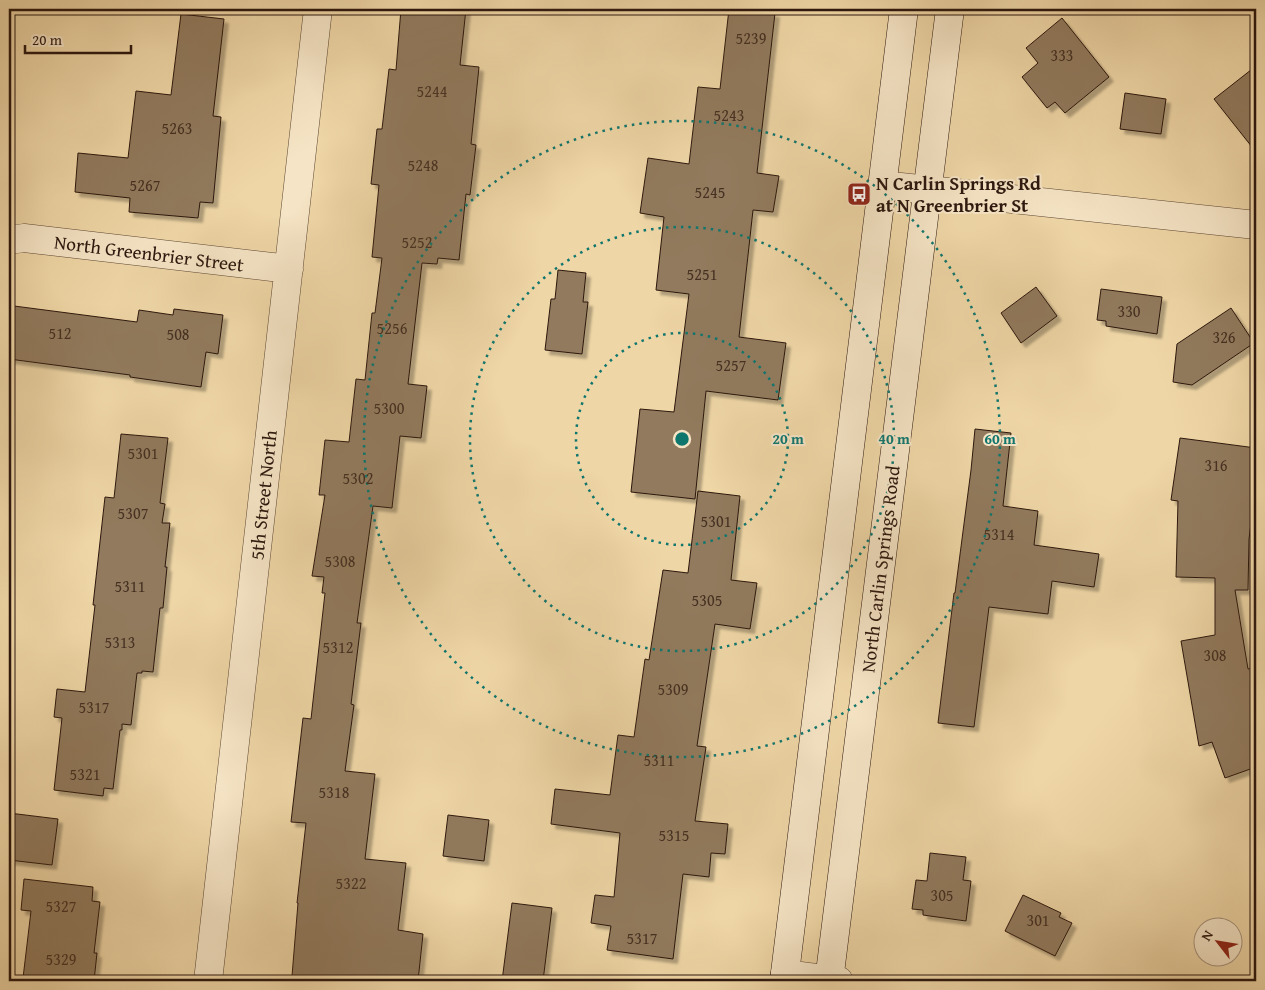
<svg xmlns="http://www.w3.org/2000/svg" width="1265" height="990" viewBox="0 0 1265 990" font-family="'Gentium Book Plus',serif">
	<style>
		.building { fill: #917a5d; stroke: #2c170e; filter: url(#shadow) }
		.lines { fill: none; stroke-linecap: round; stroke-linejoin: round }
		.minor-casing { stroke: #5d4734; stroke-width: 29 }
		.secondary-casing { stroke: #2c170e; stroke-width: 29 }
		.minor { stroke: #f5e4c5; stroke-width: 28 }
		.secondary { stroke: #f5e4c5; stroke-width: 28 }
		.ring { fill: none; stroke: #0f766e; stroke-width: 2.5; stroke-dasharray: 2.5 5 }
		.labels { text-anchor: middle; stroke-width: 4; stroke-linejoin: round; paint-order: stroke }
		.number-label { font-size: 16px; fill: #453022 }
		.poi-label { font-size: 19px; font-weight: bold; fill: #2c170e; stroke: #f5e4c5; text-anchor: start }
		.street-label { font-size: 19px; fill: #2c170e; stroke: #f5e4c5 }
		.centre { fill: #0f766e; stroke: #f5e4c5; stroke-width: 2.5 }
		.ring-label { font-size: 15px; text-anchor: middle; font-weight: bold; fill: #0f766e; stroke: #f5e4c5; stroke-width: 4; stroke-linejoin: round; paint-order: stroke }
	</style>
	<defs>
		<filter id="shadow"><feDropShadow dx="4.5" dy="4.5" stdDeviation="1" flood-color="#0004"/></filter>
	</defs>
	<rect width="100%" height="100%" fill="#efd6a6"/>
	<filter id="stains"><feTurbulence type="fractalNoise" baseFrequency=".004" numOctaves="4"/><feColorMatrix values="0 0 0 0 .2 0 0 0 0 .09 0 0 0 0 .02 0 0 0 .5 -.17"/></filter>
	<radialGradient id="worn" r=".72"><stop offset=".6" stop-color="#630" stop-opacity="0"/><stop offset="1" stop-color="#630" stop-opacity=".3"/></radialGradient>
	<path class="building" d="M401,9H466L460,65L479,67L471,144L476,145L470,195L466,194L459,260L438,258L437,264L422,263L408,384L427,386L421,438L400,436L392,508L373,506L357,623H361L351,704L354,705L345,771L375,774L365,859L406,863L398,930L423,934L418,981H337L292,976L298,903H297L306,823L291,822L303,718L311,719L325,593H322L324,577L312,576L325,495H319L325,440L349,442L356,379L365,380L372,313H375L382,258L372,257L379,185L371,184L377,129H382L389,69L396,70Z
		M729,9L775,13L757,173L779,176L773,212L753,210L739,337L786,343L778,400L706,391L695,499L631,492L640,409L674,412L689,294L656,290L664,217L640,213L648,158L689,164L698,87L720,89Z
		M181,14L224,19L213,116L221,117L213,203L200,202L198,218L129,212L130,198L75,192L78,153L128,158L136,91L171,95Z
		M1062,18L1109,77L1065,113L1055,102L1047,108L1022,77L1038,63L1026,48Z
		M1256,66V152L1214,99Z
		M1125,93L1166,99L1161,134L1120,129Z
		M558,270L586,273L583,302H588L582,354L545,350L551,299H555Z
		M1036,287L1057,316L1021,343L1001,313Z
		M1101,289L1162,297L1157,334L1106,326V321L1097,320Z
		M14,306L137,322L139,310L173,315L174,309L223,315L218,354L206,352L201,387L130,377V375L9,359V347Z
		M1231,308L1254,343L1192,385L1173,382L1177,344Z
		M975,429L1011,433L1003,506L1038,511L1034,545L1099,554L1094,587L1052,581L1048,614L989,607L974,727L938,723L954,593H955L971,470Z
		M121,434L168,438L160,503L165,504L162,523H170L165,567H167L163,608H160L153,672L142,671V673H137L131,725L122,724V730H120L113,789L104,788L103,796L54,790L62,718L54,717L57,689L85,692L95,605H93L105,497L114,498Z
		M1180,438L1256,448V483L1249,539L1248,590H1235L1248,669L1256,668V767L1225,778L1212,742L1199,746L1181,641L1215,635V578L1176,577L1178,501L1171,500Z
		M698,491L740,496L731,580L757,583L750,629L715,624L697,746L706,747L695,821L728,824L725,854L711,853L709,877L683,874L673,959L607,950L611,926L591,923L595,895L614,897L620,833L551,824L555,789L610,795L618,735L634,737L645,659L649,660L663,570L688,573Z
		M9,813L58,819L52,865L9,860Z
		M448,815L489,820L484,861L443,856Z
		M930,853L966,857L963,880L971,881L966,921L923,915V910L912,909L916,880L927,881Z
		M24,879L93,887L92,901L100,902L94,953H97L94,981H43V980L23,978L31,911L21,910Z
		M1023,895L1061,913L1059,917L1072,923L1055,956L1005,931Z
		M512,903L552,908L543,981H502Z"/>
	<g class="lines">
		<g class="minor-casing">
			<path id="minor" d="M882,185L1256,225
				M9,240L24,238L289,269
				M785,974L839,981
				M208,981L318,9"/>
		</g>
		<g class="secondary-casing">
			<path id="secondary" d="M784,981L904,9
				M829,981L950,9"/>
		</g>
		<use href="#minor" class="minor"/>
		<use href="#secondary" class="secondary"/>
	</g>
	<g class="ring">
		<circle cx="682" cy="439" r="106"/>
		<circle cx="682" cy="439" r="212"/>
		<circle cx="682" cy="439" r="318"/>
	</g>
	<defs>
		<g id="bus-square" transform="scale(1.25)"><rect x="-9" y="-9" width="18" height="18" rx="4" fill="#8f2418" stroke="#f5e4c5"/><path d="M-5-6H5V4H4V6H2V4H-2V6H-4V4H-5ZM-3.5-4V0h7V-4ZM-3.5 1.2v1.5H-2V1.2ZM2 1.2v1.5H3.5V1.2Z" fill="#fff"/></g>
	</defs>
	<g fill-rule="evenodd">
		<use href="#bus-square" x="859" y="194"/>
	</g>
	<g class="labels">
		<g class="number-label">
			<text x="751" y="44">5239</text>
			<text x="1062" y="61">333</text>
			<text x="432" y="97">5244</text>
			<text x="729" y="121">5243</text>
			<text x="177" y="134">5263</text>
			<text x="423" y="171">5248</text>
			<text x="145" y="191">5267</text>
			<text x="710" y="198">5245</text>
			<text x="417" y="248">5252</text>
			<text x="702" y="280">5251</text>
			<text x="1129" y="317">330</text>
			<text x="392" y="334">5256</text>
			<text x="60" y="339">512</text>
			<text x="178" y="340">508</text>
			<text x="1224" y="343">326</text>
			<text x="731" y="371">5257</text>
			<text x="389" y="414">5300</text>
			<text x="143" y="459">5301</text>
			<text x="1216" y="471">316</text>
			<text x="358" y="484">5302</text>
			<text x="133" y="519">5307</text>
			<text x="716" y="527">5301</text>
			<text x="999" y="540">5314</text>
			<text x="340" y="567">5308</text>
			<text x="130" y="592">5311</text>
			<text x="707" y="606">5305</text>
			<text x="120" y="648">5313</text>
			<text x="338" y="653">5312</text>
			<text x="1215" y="661">308</text>
			<text x="673" y="695">5309</text>
			<text x="94" y="713">5317</text>
			<text x="659" y="766">5311</text>
			<text x="85" y="780">5321</text>
			<text x="334" y="798">5318</text>
			<text x="674" y="841">5315</text>
			<text x="351" y="889">5322</text>
			<text x="942" y="901">305</text>
			<text x="61" y="912">5327</text>
			<text x="1038" y="926">301</text>
			<text x="642" y="944">5317</text>
			<text x="61" y="965">5329</text>
		</g>
		<g class="poi-label">
			<text x="876" y="190">N Carlin Springs Rd<tspan x="876" dy="22">at N Greenbrier St</tspan></text>
		</g>
		<g class="street-label">
			<text transform="translate(149 253) rotate(7)" y="7">North Greenbrier Street</text>
			<text transform="translate(263 495) rotate(-84)" y="7">5th Street North</text>
			<text transform="translate(880 569) rotate(-83)" y="7">North Carlin Springs Road</text>
		</g>
	</g>
	<circle cx="682" cy="439" r="8" class="centre"/>
	<g class="ring-label">
		<text x="788" y="444">20 m</text>
		<text x="894" y="444">40 m</text>
		<text x="1000" y="444">60 m</text>
	</g>
	<rect width="1265" height="990" fill="none" stroke="#efd6a6" stroke-width="30"/>
	<rect x="10" y="10" width="1245" height="970" fill="none" stroke="#2c170e" stroke-width="2.5"/>
	<rect x="15" y="15" width="1235" height="960" fill="none" stroke="#2c170e"/>
	<g transform="translate(1218 942) rotate(301)"><circle r="24" fill="#f5e4c5" stroke="#a5927c"/>
	<path d="M0-4L9 19L0 12L-9 19Z" fill="#8f2418"/>
	<text y="-8" font-size="14" font-weight="bold" text-anchor="middle" fill="#2c170e">N</text>
	</g>
	<path d="M25 45v8h106v-8" fill="none" stroke="#2c170e" stroke-width="2.5"/>
	<text x="32" y="45" font-size="15" fill="#2c170e" stroke="#f5e4c5" stroke-width="4" paint-order="stroke">20 m</text>
	<rect width="100%" height="100%" filter="url(#stains)"/>
	<rect width="100%" height="100%" fill="url(#worn)"/>
</svg>
